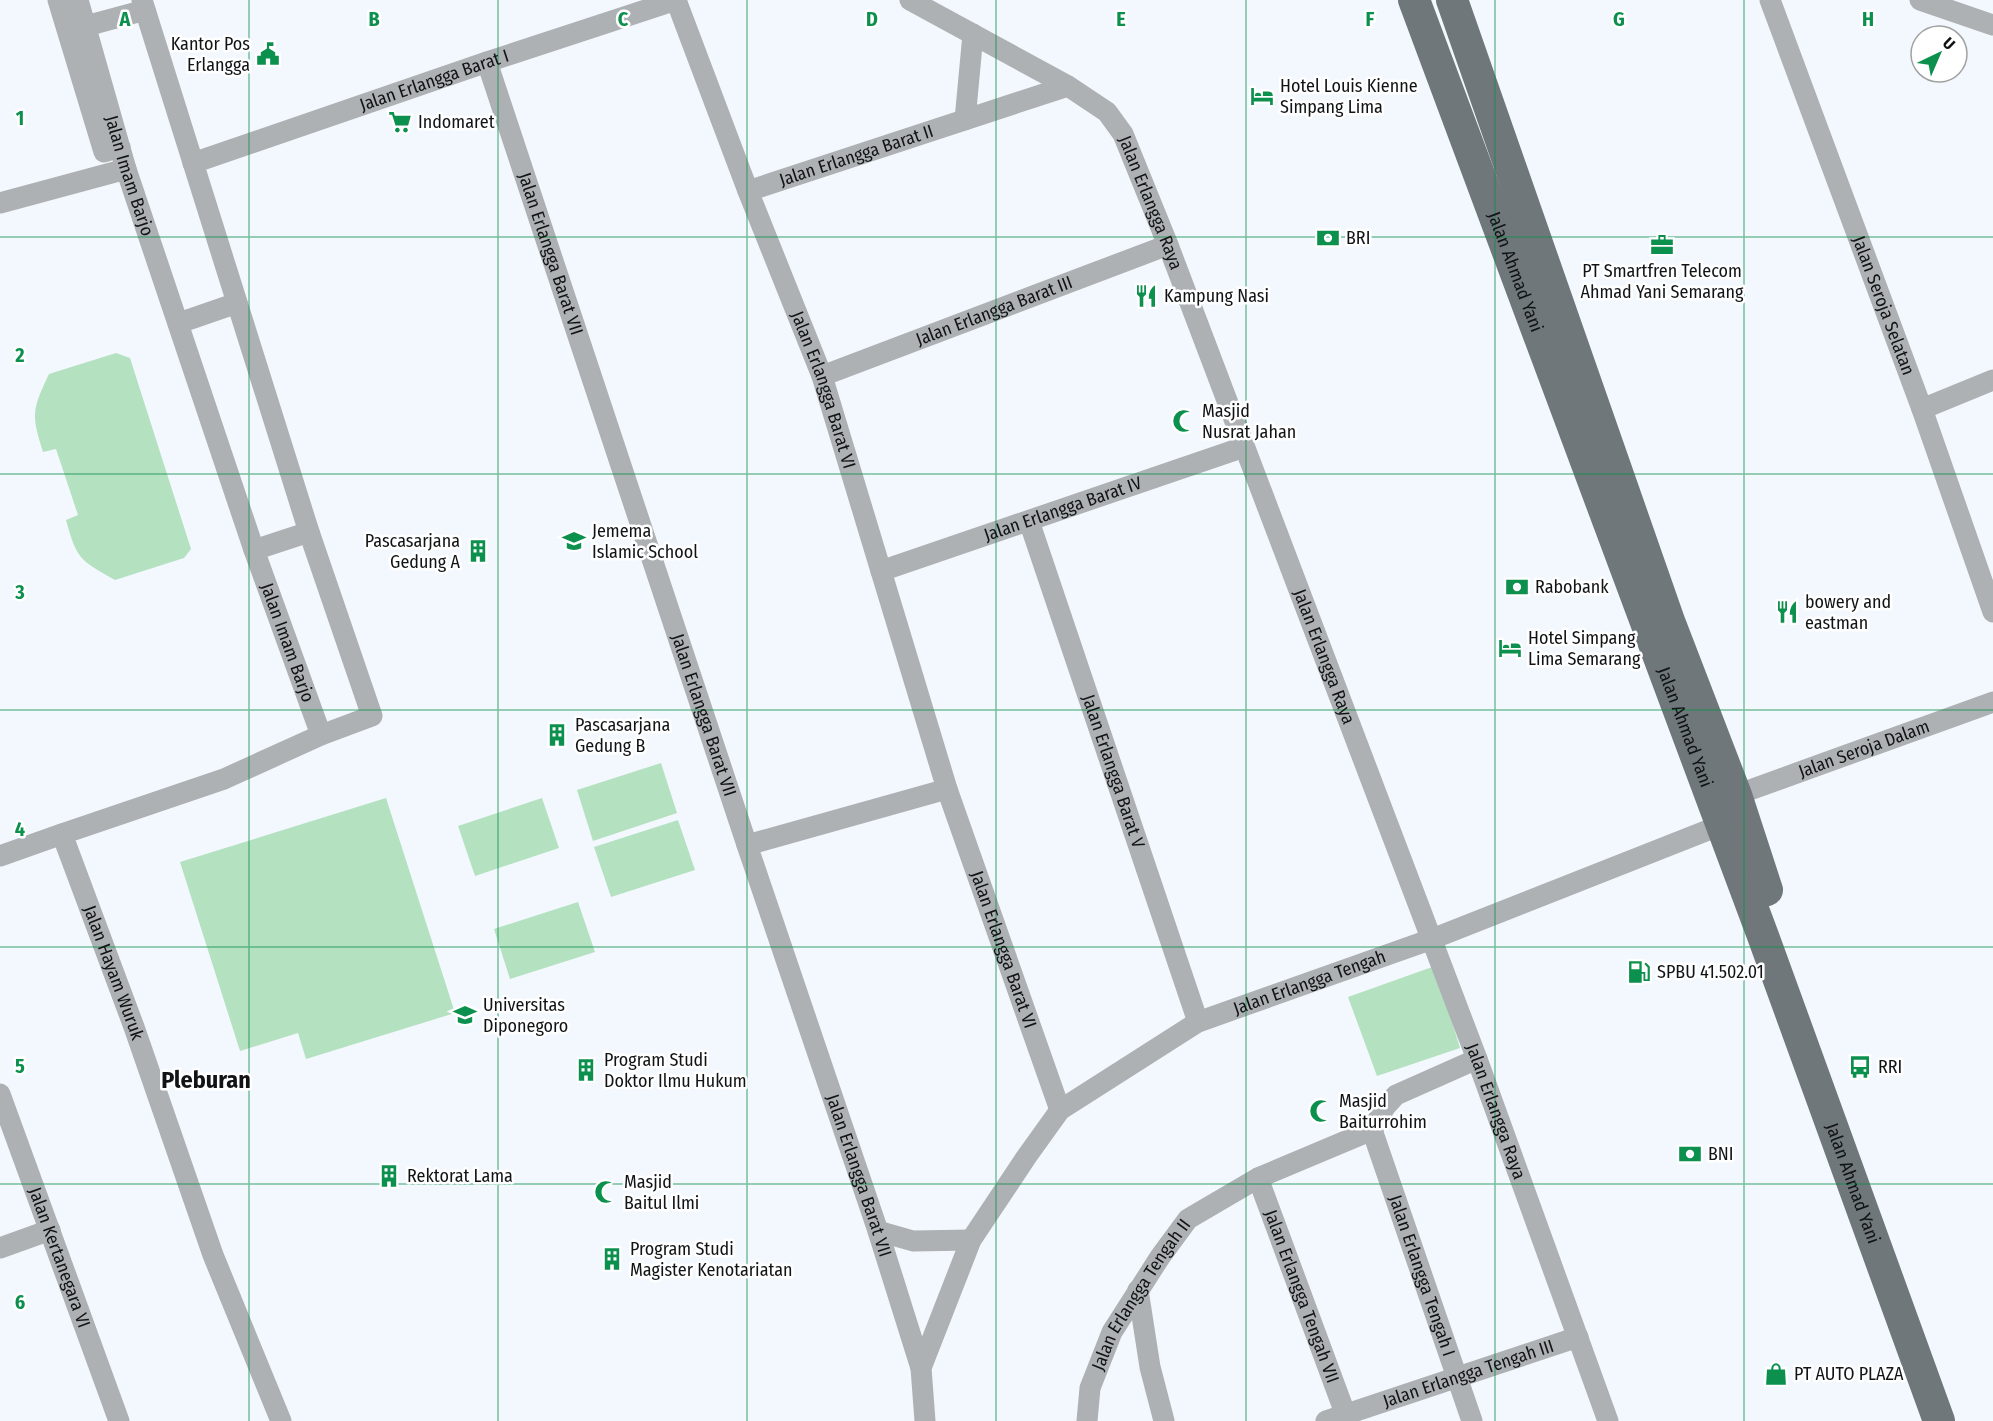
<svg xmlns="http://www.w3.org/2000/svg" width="1993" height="1421" viewBox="0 0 1993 1421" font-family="'Fira Sans Condensed',sans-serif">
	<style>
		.green { fill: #b4e1c0 }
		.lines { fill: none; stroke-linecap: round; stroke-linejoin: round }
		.street { stroke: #adb1b3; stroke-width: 21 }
		.primary { stroke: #6f777a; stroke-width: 32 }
		.grid { fill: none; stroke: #0c904d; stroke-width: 1.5; stroke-opacity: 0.55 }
		.labels { text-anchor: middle; stroke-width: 5; stroke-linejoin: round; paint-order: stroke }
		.poi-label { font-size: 18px; fill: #111315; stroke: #fff; text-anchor: start }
		.street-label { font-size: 18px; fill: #111315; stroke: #fff }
		.district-label { font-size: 24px; font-weight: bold; fill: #111315; stroke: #fff }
		.grid-label { font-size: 20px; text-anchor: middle; font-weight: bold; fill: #0c904d; stroke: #fff; stroke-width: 5; stroke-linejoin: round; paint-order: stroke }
	</style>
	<rect width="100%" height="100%" fill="#f3f8fe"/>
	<path class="green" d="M116,353L130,358L191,549L184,558L115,580C80,560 77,560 66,520L78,515L56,449L43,452C31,414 32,410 49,374Z
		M661,763L677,813L593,841L577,790Z
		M386,798L455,1013L306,1059L298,1033L240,1051L180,862Z
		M542,798L559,848L475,876L458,826Z
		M678,820L695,870L611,897L594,847Z
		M578,902L595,952L510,979L494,929Z
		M1435,966L1460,1048L1377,1076L1348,997Z"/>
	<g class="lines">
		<g class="street">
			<path d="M58,0L104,152L120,147"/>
			<path id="s1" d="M78,0L126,169L254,550L321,735"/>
			<path id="s2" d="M142,0L309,532L372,716L321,735L224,779L62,834L134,1027L213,1255L281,1421"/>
			<path id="s3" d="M676,0L748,191L822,376L947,789L1060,1110"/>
			<path id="s4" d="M910,0L1068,86L1107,112L1123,134L1168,245L1477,1059L1608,1421"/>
			<path id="s5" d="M1770,0L1922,409L1993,612"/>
			<path d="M1920,0L1993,25"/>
			<path d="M86,26L145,10"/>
			<path id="s6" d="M487,62L747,845L878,1231L921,1368"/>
			<path d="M965,120L973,34"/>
			<path id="s7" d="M193,163L487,62L676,0"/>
			<path id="s8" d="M748,191L1068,86"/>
			<path d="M0,203L126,169"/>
			<path d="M179,323L237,303"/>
			<path id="s9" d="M822,376L1168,245"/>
			<path d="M1922,409L1993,380"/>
			<path id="s10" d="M1029,521L1198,1022"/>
			<path d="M254,550L309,532"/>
			<path id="s11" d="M881,571L1244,447"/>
			<path id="s12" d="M1736,795L1993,702"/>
			<path d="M747,845L947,789"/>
			<path d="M0,856L62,834"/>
			<path id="s13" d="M0,1094L119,1421"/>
			<path id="s14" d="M1372,1130L1472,1421"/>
			<path id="s15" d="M1258,1178L1345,1413"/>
			<path d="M878,1231L913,1241L971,1240"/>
			<path d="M0,1248L50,1230"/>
			<path d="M1138,1290L1150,1367L1164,1421"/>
			<path id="s16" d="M925,1421L921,1368L971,1240L1027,1156L1060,1110L1198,1022L1432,939L1721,825"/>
			<path id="s17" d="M1087,1421L1090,1388L1112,1332L1160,1257L1188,1219L1258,1178L1372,1130L1385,1107L1396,1095L1477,1059"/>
			<path id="s18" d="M1326,1421L1578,1337"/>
		</g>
		<g class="primary">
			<path id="s19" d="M1414,0L1763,936L1939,1421"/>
			<path d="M1452,0L1669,621L1736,795L1767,890"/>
		</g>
	</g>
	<path class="grid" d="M249,0V1421M498,0V1421M747,0V1421M996,0V1421M1246,0V1421M1495,0V1421M1744,0V1421M0,237H1993M0,474H1993M0,710H1993M0,947H1993M0,1184H1993"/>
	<defs>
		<g id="civic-bare" transform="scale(1.8)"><path d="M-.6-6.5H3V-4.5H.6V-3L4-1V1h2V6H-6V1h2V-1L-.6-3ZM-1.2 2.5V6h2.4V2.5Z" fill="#0c904d" stroke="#fff" stroke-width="2.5" paint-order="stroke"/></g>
		<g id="hotel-bare" transform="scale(1.8)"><path d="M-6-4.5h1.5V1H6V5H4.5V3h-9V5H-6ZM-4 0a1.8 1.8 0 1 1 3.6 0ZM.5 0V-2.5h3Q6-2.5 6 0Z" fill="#0c904d" stroke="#fff" stroke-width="2.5" paint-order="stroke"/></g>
		<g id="supermarket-bare" transform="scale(1.8)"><path d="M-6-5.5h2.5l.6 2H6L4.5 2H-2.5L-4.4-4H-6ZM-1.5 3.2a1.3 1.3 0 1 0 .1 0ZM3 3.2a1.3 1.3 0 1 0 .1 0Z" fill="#0c904d" stroke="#fff" stroke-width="2.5" paint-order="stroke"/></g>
		<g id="bank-bare" transform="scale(1.8)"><path d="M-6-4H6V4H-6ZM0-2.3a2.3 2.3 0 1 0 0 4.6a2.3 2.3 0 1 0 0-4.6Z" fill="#0c904d" stroke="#fff" stroke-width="2.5" paint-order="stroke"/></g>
		<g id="office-bare" transform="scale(1.8)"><path d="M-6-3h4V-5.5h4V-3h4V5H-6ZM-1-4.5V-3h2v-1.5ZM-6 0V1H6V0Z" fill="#0c904d" stroke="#fff" stroke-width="2.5" paint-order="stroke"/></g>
		<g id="restaurant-bare" transform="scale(1.8)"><path d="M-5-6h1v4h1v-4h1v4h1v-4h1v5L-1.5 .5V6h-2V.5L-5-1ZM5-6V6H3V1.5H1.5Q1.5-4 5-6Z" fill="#0c904d" stroke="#fff" stroke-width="2.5" paint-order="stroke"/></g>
		<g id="mosque-bare" transform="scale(1.8)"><path d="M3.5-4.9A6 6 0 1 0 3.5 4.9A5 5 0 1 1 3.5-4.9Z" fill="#0c904d" stroke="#fff" stroke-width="2.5" paint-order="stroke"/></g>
		<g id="school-bare" transform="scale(1.8)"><path d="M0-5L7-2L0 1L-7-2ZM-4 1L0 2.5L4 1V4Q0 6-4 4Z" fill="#0c904d" stroke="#fff" stroke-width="2.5" paint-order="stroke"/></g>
		<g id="building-bare" transform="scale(1.8)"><path d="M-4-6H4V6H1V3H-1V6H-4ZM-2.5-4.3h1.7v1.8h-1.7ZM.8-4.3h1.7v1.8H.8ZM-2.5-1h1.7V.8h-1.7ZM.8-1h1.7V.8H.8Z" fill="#0c904d" stroke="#fff" stroke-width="2.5" paint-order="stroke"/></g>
		<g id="fuel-bare" transform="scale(1.8)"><path d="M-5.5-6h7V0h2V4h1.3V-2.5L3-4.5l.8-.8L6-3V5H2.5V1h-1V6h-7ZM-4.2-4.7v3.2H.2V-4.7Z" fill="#0c904d" stroke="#fff" stroke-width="2.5" paint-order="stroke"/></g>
		<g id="university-bare" transform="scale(1.8)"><path d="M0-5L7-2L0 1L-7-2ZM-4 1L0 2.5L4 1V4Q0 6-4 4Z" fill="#0c904d" stroke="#fff" stroke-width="2.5" paint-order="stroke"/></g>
		<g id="bus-bare" transform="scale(1.8)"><path d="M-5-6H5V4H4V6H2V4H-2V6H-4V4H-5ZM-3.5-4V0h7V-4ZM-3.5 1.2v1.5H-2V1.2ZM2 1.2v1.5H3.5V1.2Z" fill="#0c904d" stroke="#fff" stroke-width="2.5" paint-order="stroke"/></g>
		<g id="shop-bare" transform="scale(1.8)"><path d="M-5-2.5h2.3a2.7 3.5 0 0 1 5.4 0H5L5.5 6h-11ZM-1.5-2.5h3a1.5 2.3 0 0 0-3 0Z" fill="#0c904d" stroke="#fff" stroke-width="2.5" paint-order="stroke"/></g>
	</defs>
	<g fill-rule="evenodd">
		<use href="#civic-bare" x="268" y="54"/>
		<use href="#hotel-bare" x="1262" y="96"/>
		<use href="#supermarket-bare" x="400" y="122"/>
		<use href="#bank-bare" x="1328" y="238"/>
		<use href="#office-bare" x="1662" y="245"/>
		<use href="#restaurant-bare" x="1146" y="296"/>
		<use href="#mosque-bare" x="1184" y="421"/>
		<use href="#school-bare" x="574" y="541"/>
		<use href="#building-bare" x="478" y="551"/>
		<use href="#bank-bare" x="1517" y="587"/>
		<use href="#restaurant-bare" x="1787" y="612"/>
		<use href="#hotel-bare" x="1510" y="648"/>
		<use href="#building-bare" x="557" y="735"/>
		<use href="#fuel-bare" x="1639" y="972"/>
		<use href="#university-bare" x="465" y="1015"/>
		<use href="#bus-bare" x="1860" y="1067"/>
		<use href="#building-bare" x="586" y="1070"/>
		<use href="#mosque-bare" x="1321" y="1111"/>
		<use href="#bank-bare" x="1690" y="1154"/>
		<use href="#building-bare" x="389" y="1176"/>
		<use href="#mosque-bare" x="606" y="1192"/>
		<use href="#building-bare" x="612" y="1259"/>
		<use href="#shop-bare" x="1776" y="1374"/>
	</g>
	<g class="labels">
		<g class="poi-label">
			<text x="250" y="50" text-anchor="end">Kantor Pos<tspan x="250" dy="21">Erlangga</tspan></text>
			<text x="1280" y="92">Hotel Louis Kienne<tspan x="1280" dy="21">Simpang Lima</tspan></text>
			<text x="418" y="128">Indomaret</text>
			<text x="1346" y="244">BRI</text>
			<text x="1662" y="277" text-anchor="middle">PT Smartfren Telecom<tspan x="1662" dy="21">Ahmad Yani Semarang</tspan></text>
			<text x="1164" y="302">Kampung Nasi</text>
			<text x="1202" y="417">Masjid<tspan x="1202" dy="21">Nusrat Jahan</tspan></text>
			<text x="592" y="537">Jemema<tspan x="592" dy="21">Islamic School</tspan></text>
			<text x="460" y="547" text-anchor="end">Pascasarjana<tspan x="460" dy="21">Gedung A</tspan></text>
			<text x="1535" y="593">Rabobank</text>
			<text x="1805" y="608">bowery and<tspan x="1805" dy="21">eastman</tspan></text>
			<text x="1528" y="644">Hotel Simpang<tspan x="1528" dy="21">Lima Semarang</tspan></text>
			<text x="575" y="731">Pascasarjana<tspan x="575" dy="21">Gedung B</tspan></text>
			<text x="1657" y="978">SPBU 41.502.01</text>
			<text x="483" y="1011">Universitas<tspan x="483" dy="21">Diponegoro</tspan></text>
			<text x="604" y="1066">Program Studi<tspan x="604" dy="21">Doktor Ilmu Hukum</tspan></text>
			<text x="1878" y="1073">RRI</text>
			<text x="1339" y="1107">Masjid<tspan x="1339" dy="21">Baiturrohim</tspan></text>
			<text x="1708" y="1160">BNI</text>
			<text x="407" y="1182">Rektorat Lama</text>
			<text x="624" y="1188">Masjid<tspan x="624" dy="21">Baitul Ilmi</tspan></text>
			<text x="630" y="1255">Program Studi<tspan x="630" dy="21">Magister Kenotariatan</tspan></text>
			<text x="1794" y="1380">PT AUTO PLAZA</text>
		</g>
		<g class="street-label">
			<text dy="6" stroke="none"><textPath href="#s7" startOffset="255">Jalan Erlangga Barat I</textPath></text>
			<text dy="6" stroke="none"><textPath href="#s8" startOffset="114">Jalan Erlangga Barat II</textPath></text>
			<text dy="6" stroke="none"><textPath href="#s1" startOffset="183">Jalan Imam Barjo</textPath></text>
			<text dy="6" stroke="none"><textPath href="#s4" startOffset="328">Jalan Erlangga Raya</textPath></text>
			<text dy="6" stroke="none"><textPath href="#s6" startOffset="202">Jalan Erlangga Barat VII</textPath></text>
			<text dy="6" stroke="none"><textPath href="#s19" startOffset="290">Jalan Ahmad Yani</textPath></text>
			<text dy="6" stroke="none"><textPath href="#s5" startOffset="326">Jalan Seroja Selatan</textPath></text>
			<text dy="6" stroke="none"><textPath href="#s9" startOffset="184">Jalan Erlangga Barat III</textPath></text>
			<text dy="6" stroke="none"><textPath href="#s3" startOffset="417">Jalan Erlangga Barat VI</textPath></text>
			<text dy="6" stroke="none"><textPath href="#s11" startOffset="192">Jalan Erlangga Barat IV</textPath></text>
			<text dy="6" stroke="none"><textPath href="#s1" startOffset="676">Jalan Imam Barjo</textPath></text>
			<text dy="6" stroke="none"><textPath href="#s4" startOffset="814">Jalan Erlangga Raya</textPath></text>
			<text dy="6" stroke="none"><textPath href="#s6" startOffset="688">Jalan Erlangga Barat VII</textPath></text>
			<text dy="6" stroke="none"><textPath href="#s19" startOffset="776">Jalan Ahmad Yani</textPath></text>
			<text dy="6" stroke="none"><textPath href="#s12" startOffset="136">Jalan Seroja Dalam</textPath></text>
			<text dy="6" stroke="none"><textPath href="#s10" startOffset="264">Jalan Erlangga Barat V</textPath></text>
			<text dy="6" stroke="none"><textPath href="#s3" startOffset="1005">Jalan Erlangga Barat VI</textPath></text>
			<text dy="6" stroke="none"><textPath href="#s2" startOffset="1232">Jalan Hayam Wuruk</textPath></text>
			<text dy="6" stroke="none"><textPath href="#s16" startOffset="630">Jalan Erlangga Tengah</textPath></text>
			<text dy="6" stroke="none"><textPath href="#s4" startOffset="1300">Jalan Erlangga Raya</textPath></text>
			<text dy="6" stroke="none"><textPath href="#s6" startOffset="1174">Jalan Erlangga Barat VII</textPath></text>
			<text dy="6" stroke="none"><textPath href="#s19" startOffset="1262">Jalan Ahmad Yani</textPath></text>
			<text dy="6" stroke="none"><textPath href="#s13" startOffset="174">Jalan Kertanegara VI</textPath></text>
			<text dy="6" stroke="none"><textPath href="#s14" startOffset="154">Jalan Erlangga Tengah I</textPath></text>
			<text dy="6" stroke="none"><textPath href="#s15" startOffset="126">Jalan Erlangga Tengah VII</textPath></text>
			<text dy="6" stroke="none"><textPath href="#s17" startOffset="140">Jalan Erlangga Tengah II</textPath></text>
			<text dy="6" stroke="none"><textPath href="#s18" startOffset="150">Jalan Erlangga Tengah III</textPath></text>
		</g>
		<g class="district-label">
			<text x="206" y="1088">Pleburan</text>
		</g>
	</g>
	<g class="grid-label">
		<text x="125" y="26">A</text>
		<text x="374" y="26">B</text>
		<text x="623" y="26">C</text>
		<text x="872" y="26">D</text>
		<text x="1121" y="26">E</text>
		<text x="1370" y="26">F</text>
		<text x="1619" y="26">G</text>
		<text x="1868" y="26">H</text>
		<text x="20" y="125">1</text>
		<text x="20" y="362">2</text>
		<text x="20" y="599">3</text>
		<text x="20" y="836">4</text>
		<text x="20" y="1073">5</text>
		<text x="20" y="1309">6</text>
	</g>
	<g transform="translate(1939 54) rotate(44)"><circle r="28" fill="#ffffff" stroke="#a0a1a1" stroke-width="1.5"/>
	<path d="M0-4.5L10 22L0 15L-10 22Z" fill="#0c904d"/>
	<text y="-9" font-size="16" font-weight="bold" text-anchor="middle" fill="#111315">U</text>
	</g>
</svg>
